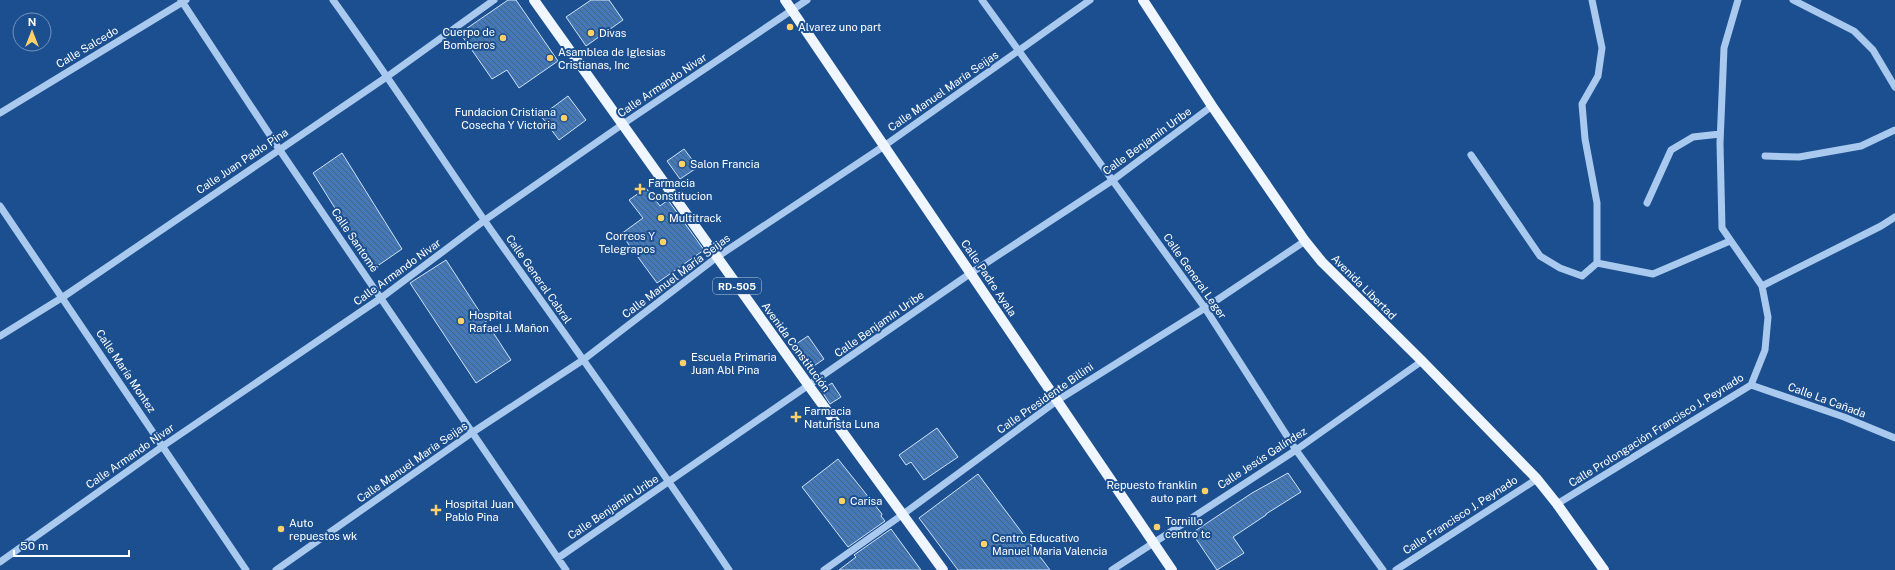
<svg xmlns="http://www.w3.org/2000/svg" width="1895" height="570" viewBox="0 0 1895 570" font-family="'Public Sans',sans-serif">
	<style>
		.building { fill: url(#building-back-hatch); stroke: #cfe3fa }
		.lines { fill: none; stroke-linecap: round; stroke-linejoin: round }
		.minor { stroke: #a9c9ee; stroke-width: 7 }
		.major { stroke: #f0f6ff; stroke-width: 10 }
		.poi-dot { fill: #ffd166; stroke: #1b4f8f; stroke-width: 1.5 }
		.labels { text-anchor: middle; stroke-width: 4; stroke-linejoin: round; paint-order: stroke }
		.shield { fill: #1b4f8f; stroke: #bbcadd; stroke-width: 1 }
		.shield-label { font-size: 10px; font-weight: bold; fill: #fff }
		.poi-label { font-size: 11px; fill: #fff; stroke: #1b4f8f; text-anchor: start }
		.street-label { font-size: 11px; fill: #fff; stroke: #1b4f8f }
	</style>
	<defs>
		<pattern id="building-back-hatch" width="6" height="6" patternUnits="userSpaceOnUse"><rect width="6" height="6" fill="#4478b7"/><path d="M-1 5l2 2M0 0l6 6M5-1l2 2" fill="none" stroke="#486282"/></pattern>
	</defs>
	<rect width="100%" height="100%" fill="#1b4f8f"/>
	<path class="building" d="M508,0H516L558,61L519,88L507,70L492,79L460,33Z
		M591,0H609L623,20L586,46L566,17Z
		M568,96L586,120L559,140L541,116Z
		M684,149L698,167L680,179L667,161Z
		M342,153L402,249L373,269L313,173Z
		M646,188L660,206L668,200L704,250L657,283L621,234L643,218L629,200Z
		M446,260L511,360L476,383L410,283Z
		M808,336L824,359L808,370L793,346Z
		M832,383L841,397L830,404L821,390Z
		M937,428L958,457L924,480L911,462L906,465L899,455Z
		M838,459L882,514L881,516L885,521L848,547L802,487Z
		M1288,473L1301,492L1266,514V515L1233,537L1244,553L1217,570L1192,533L1252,493Z
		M978,474L1050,570H958L919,518Z
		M891,529L921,570H839L856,557L854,555Z"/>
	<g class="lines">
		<path class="minor" d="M181,0L279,149L566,570
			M333,0C388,76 438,153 491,230C571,343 652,455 729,570
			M982,0L1205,308L1296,450L1383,570
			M1592,0L1602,48L1598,76L1582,104L1585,139L1597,203V263
			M1793,0L1854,31L1873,50L1895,87
			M0,113L186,0
			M1471,155L1540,256L1560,268L1582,276L1597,263L1653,274L1730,241
			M1765,156L1799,157L1861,146L1895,130
			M1647,203L1671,150L1693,137L1720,134
			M0,206L246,570
			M1762,286L1881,226L1895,217
			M0,336L63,297L388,76L494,0
			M1751,385L1844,417L1895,438
			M1557,504L1751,385L1765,350L1768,317L1762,286L1722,228L1720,143L1724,48L1738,0
			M558,558L971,273L1113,180L1212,106
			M0,562L163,446L381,298L485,220L623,124L807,0
			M276,570L473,432L583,360L717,257L884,146L1090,0
			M824,570L902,515L1058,400L1205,308L1305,241
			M1112,570L1296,450L1422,361
			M1396,570L1537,479"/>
		<path class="major" d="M534,0L809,386L943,570
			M785,0L1172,570
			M1143,0L1212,106L1305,241L1322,262L1422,361L1537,479L1557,504L1604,570"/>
	</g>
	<g class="poi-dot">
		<circle cx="790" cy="27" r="4"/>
		<circle cx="591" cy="33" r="4"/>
		<circle cx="503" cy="38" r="4"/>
		<circle cx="550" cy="58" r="4"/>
		<circle cx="564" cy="118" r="4"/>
		<circle cx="682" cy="164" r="4"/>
		<path d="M638 183h4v4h4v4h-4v4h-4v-4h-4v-4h4z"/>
		<circle cx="661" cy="218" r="4"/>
		<circle cx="663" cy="242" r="4"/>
		<circle cx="461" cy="321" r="4"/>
		<circle cx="683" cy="363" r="4"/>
		<path d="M794 411h4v4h4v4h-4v4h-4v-4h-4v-4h4z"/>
		<circle cx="1205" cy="491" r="4"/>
		<circle cx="842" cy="501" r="4"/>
		<path d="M434 504h4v4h4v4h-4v4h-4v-4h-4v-4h4z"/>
		<circle cx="1157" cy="527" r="4"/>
		<circle cx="281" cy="529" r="4"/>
		<circle cx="984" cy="544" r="4"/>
	</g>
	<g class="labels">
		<rect class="shield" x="713" y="278" width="48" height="16" rx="3"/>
		<g class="shield-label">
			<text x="737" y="290">RD-505</text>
		</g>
		<g class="poi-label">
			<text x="798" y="31">Alvarez uno part</text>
			<text x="495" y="36" text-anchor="end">Cuerpo de<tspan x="495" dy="13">Bomberos</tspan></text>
			<text x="599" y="37">Divas</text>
			<text x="558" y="56">Asamblea de Iglesias<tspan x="558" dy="13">Cristianas, Inc</tspan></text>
			<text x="556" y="116" text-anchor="end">Fundacion Cristiana<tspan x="556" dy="13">Cosecha Y Victoria</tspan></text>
			<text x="690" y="168">Salon Francia</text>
			<text x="648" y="187">Farmacia<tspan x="648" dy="13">Constitucion</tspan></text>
			<text x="669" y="222">Multitrack</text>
			<text x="655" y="240" text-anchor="end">Correos Y<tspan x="655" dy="13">Telegrapos</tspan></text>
			<text x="469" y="319">Hospital<tspan x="469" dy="13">Rafael J. Mañon</tspan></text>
			<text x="691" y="361">Escuela Primaria<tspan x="691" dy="13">Juan Abl Pina</tspan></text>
			<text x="804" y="415">Farmacia<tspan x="804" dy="13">Naturista Luna</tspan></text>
			<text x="1197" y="489" text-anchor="end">Repuesto franklin<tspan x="1197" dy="13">auto part</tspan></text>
			<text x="850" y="505">Carisa</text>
			<text x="445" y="508">Hospital Juan<tspan x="445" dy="13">Pablo Pina</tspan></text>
			<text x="1165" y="525">Tornillo<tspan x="1165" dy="13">centro tc</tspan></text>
			<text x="289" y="527">Auto<tspan x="289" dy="13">repuestos wk</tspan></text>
			<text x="992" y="542">Centro Educativo<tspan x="992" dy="13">Manuel Maria Valencia</tspan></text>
		</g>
		<g class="street-label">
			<text transform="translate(87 47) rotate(-31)" y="4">Calle Salcedo</text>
			<text transform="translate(662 85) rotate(-34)" y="4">Calle Armando Nivar</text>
			<text transform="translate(943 91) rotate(-35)" y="4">Calle Manuel María Seijas</text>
			<text transform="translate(1147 141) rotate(-36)" y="4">Calle Benjamín Uribe</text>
			<text transform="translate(242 161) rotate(-34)" y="4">Calle Juan Pablo Pina</text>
			<text transform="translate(355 240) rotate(56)" y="4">Calle Santomé</text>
			<text transform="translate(397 272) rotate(-36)" y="4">Calle Armando Nivar</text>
			<text transform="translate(676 276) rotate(-37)" y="4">Calle Manuel María Seijas</text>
			<text transform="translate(1195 276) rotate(55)" y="4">Calle General Leger</text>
			<text transform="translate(989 278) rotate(56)" y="4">Calle Padre Ayala</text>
			<text transform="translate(539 279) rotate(55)" y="4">Calle General Cabral</text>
			<text transform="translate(1364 287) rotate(45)" y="4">Avenida Libertad</text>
			<text transform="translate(879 324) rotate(-35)" y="4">Calle Benjamín Uribe</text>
			<text transform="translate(796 347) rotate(54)" y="4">Avenida Constitución</text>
			<text transform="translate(126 371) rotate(56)" y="4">Calle María Montez</text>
			<text transform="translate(1045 398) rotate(-35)" y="4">Calle Presidente Billini</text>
			<text transform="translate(1827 400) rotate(20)" y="4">Calle La Cañada</text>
			<text transform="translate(1656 430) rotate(-32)" y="4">Calle Prolongación Francisco J. Peynado</text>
			<text transform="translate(130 456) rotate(-35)" y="4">Calle Armando Nivar</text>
			<text transform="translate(1262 458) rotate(-33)" y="4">Calle Jesús Galíndez</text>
			<text transform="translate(412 462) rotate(-35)" y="4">Calle Manuel María Seijas</text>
			<text transform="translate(613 507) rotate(-34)" y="4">Calle Benjamín Uribe</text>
			<text transform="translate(1460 515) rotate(-33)" y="4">Calle Francisco J. Peynado</text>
		</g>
	</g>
	<g transform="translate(32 32)"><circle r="19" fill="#1b4f8f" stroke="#7695bc"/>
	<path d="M0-3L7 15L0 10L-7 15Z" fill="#ffd166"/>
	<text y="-6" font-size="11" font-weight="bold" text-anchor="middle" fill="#ffffff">N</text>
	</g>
	<path d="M14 550v6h115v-6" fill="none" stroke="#ffffff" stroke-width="2"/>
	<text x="20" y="550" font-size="12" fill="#ffffff" stroke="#1b4f8f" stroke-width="3" paint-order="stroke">50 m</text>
</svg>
